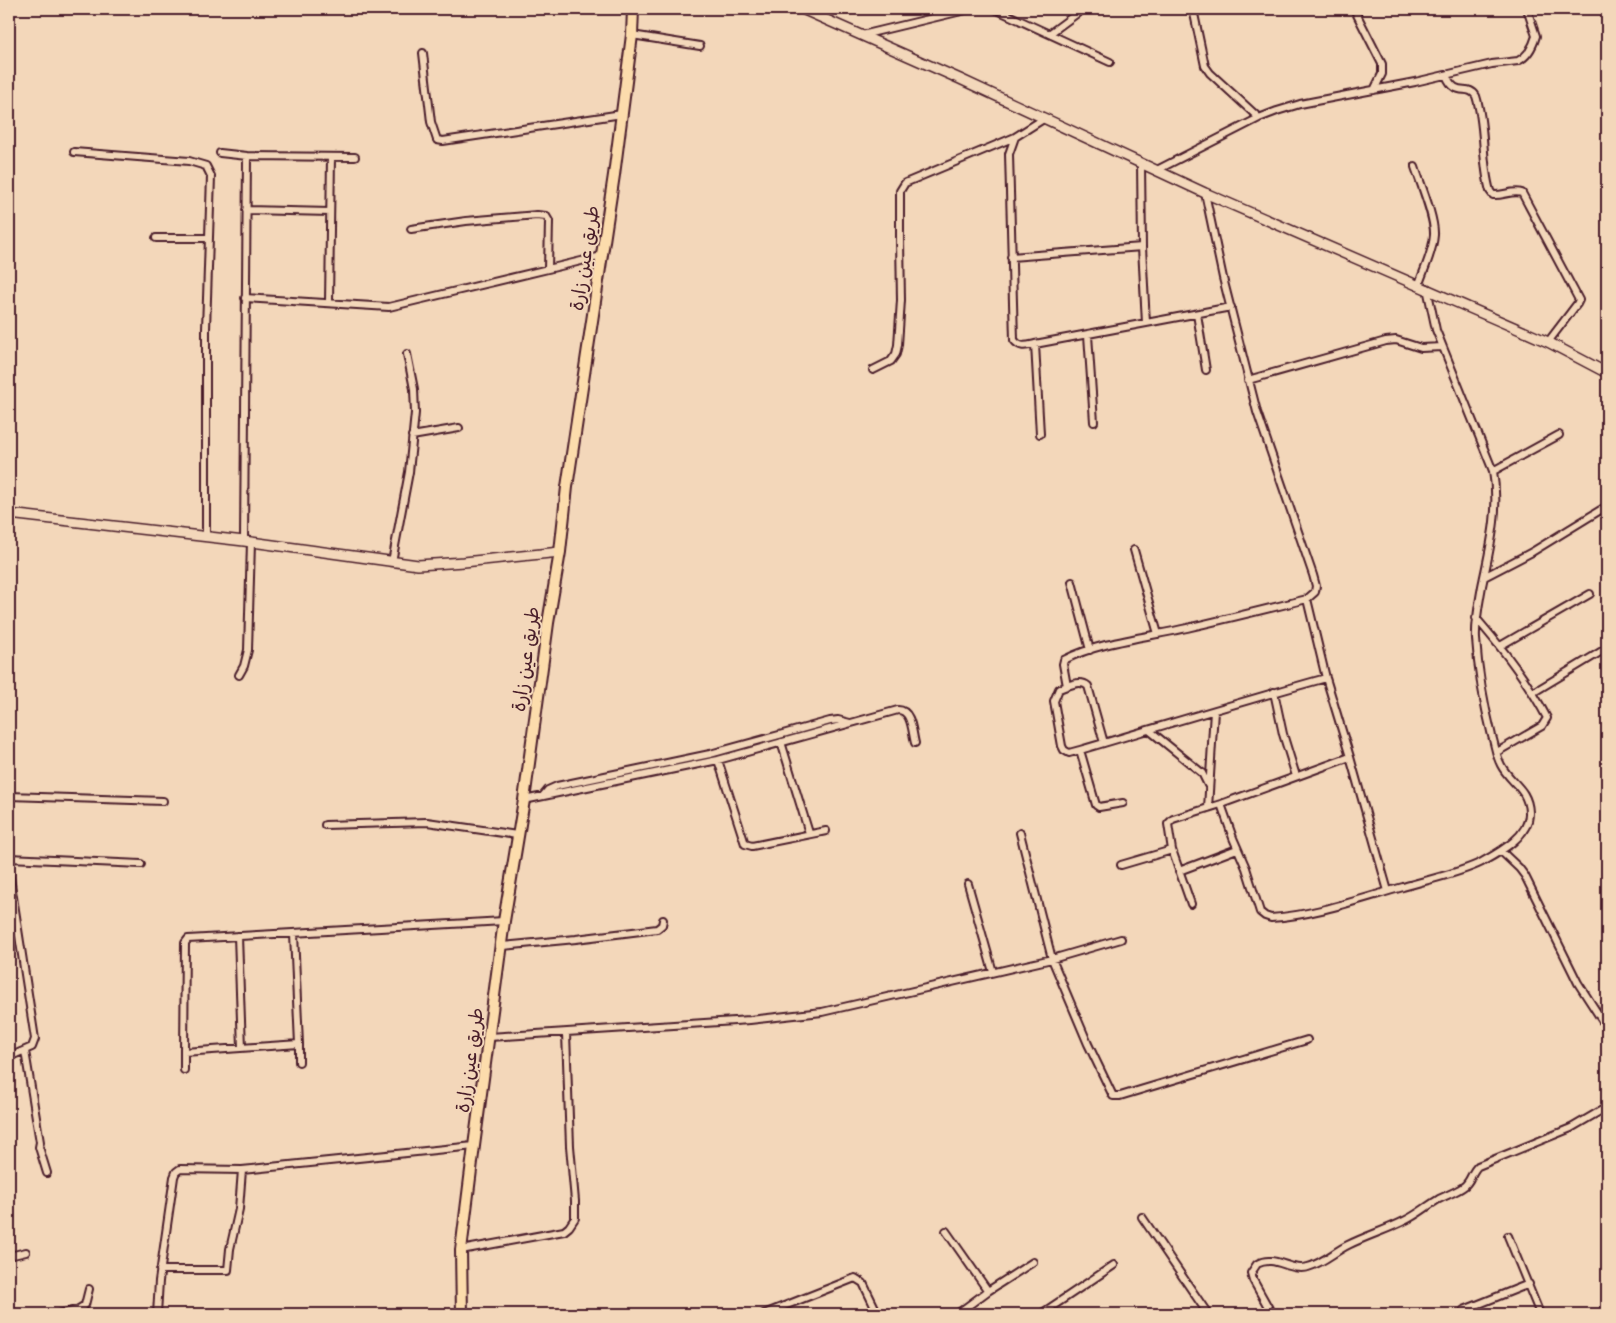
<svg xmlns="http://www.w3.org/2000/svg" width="1616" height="1323" viewBox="0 0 1616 1323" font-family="'Gochi Hand','Playpen Sans Arabic',sans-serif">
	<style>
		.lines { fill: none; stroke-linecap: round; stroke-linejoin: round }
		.street-casing { stroke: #4a1f2b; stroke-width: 10 }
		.secondary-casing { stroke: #4a1f2b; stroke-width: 12 }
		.primary-casing { stroke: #4a1f2b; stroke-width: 14 }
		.street { stroke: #f3d7ba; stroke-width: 6 }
		.secondary { stroke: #f3d7ba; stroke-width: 9 }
		.primary { stroke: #fcdcac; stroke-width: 10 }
		.labels { text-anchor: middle; stroke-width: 4; stroke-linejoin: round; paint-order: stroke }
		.street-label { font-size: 19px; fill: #4a1f2b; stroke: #f3d7ba }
	</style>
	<rect width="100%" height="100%" fill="#f3d7ba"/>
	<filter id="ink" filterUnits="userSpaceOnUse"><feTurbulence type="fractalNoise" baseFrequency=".02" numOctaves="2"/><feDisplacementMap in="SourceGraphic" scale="10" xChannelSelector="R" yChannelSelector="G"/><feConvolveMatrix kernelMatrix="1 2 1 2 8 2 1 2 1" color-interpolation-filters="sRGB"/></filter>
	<g filter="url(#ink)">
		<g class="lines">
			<g class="street-casing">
				<path id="street" d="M995,9L1110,62
					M1193,9L1205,66L1210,73L1259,118
					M1354,9L1382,64V74L1374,90
					M1049,34L1083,9
					M632,35L700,46
					M862,35L970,9
					M423,53L431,122L437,140L443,141L622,114
					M1446,75C1456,99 1468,83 1476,96C1486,127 1481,160 1490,191L1493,195C1503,196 1512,190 1522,193L1579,300L1577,304L1548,342
					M1045,118L1015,137L1009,154L1014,340C1020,348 1026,346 1035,344L1231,307
					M74,152L189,161L206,166L211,176L206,329V537
					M220,153L247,156L355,157
					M1141,164L1142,247L1146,323
					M1415,167C1421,185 1435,218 1434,235C1433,252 1424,269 1419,284
					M1157,170L1259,118L1277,111L1300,104L1415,82L1492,64L1518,61C1527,57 1533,46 1536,36L1527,9
					M246,210L330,212
					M411,229L466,221L537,215L546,216L549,221L548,269L602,256
					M156,238H208
					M1011,257L1142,247
					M245,298L389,307L548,269
					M329,302L331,157
					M1197,314L1206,370
					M1088,335L1094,422
					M1035,344L1040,434
					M873,370L891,361L896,354L898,345L901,300L900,240V191L905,183L1015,137
					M1248,380L1386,341L1396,340L1421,348L1442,347
					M412,436L459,428
					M1493,471L1559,435
					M244,541L247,156
					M1134,550L1158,634
					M392,562L409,472L415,413L414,389L407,354
					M1484,577L1532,552L1607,506
					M1072,582L1090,650
					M1307,599L1326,678L1350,757L1388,891
					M1476,618C1503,649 1528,681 1547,718L1542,726L1497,752
					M1500,646L1590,594
					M239,675L244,666L248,650L251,542
					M1067,686L1063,664L1064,660C1099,642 1148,637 1187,628C1227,619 1267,609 1307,599L1315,592L1316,586L1313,575L1257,412L1223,278L1205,193
					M1274,692L1283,734L1296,776
					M1534,692L1607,648
					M1149,730L1202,773L1208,785
					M781,742L809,833
					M1104,743L1088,686C1080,679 1068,686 1059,689L1054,701L1062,746L1064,750L1069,753L1080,750C1162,726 1243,701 1326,678
					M1080,750L1096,805L1099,807L1123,803
					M718,760L745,844L752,846L826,831
					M9,796L163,801
					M543,796L548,790L557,786L710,754L830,721L838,720L850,723
					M524,800L718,760L898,710C912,710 912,732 915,743
					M1221,804L1233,838L1246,868L1260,912L1265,916L1271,918C1316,915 1360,899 1403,887C1429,879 1458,874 1482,862C1500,852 1530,836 1529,812C1528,788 1510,783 1501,765C1496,756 1495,745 1492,736C1484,704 1478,671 1476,639C1475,621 1479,604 1482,586C1490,547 1500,511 1493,471L1436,330L1427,288
					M1208,808L1214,711
					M325,825L427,822L517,835
					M1020,833L1052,959L1088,1044L1113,1096H1120L1307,1040
					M1501,851L1519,868L1525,876L1578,983L1607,1028
					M9,858L141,864
					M1121,865L1172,850
					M9,871L35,1039L32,1047L9,1057
					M1179,871L1237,849
					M968,884L993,972
					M1191,904L1172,850L1168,824L1173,819L1221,804L1350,757
					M294,934L299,1044L184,1052L185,943L188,939L504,921
					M238,936L242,1048
					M502,946L576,939L657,929L662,925L663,920
					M489,1037L750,1020L822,1012L1052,959L1121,939
					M299,1044V1062
					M25,1051L40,1142L39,1147L47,1173
					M184,1070V1052
					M1142,1217L1208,1314
					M946,1231L988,1291
					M1508,1236L1540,1314
					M461,1250L564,1231L569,1227L575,1218V1201L570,1146L566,1033
					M9,1256L26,1252
					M160,1270H228L230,1249L239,1209L242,1170
					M1464,1310L1529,1284
					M59,1314L77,1310L85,1305L89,1289
					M157,1314L159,1281L174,1177L176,1172L180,1169L242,1170L474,1146
					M764,1314L855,1278L863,1283L878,1314
					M957,1314L988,1291L1033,1262
					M1041,1314L1114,1265
					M1272,1314L1253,1280L1251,1273L1257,1264C1275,1254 1289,1272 1308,1267C1323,1263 1334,1252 1348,1245C1366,1236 1386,1230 1404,1221C1417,1215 1427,1206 1439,1199C1447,1195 1456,1192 1463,1187C1471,1182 1471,1172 1478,1166L1571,1128L1607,1107"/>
			</g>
			<g class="secondary-casing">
				<path id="secondary" d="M802,9L960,79L1205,193L1548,342L1607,373
					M9,514L244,541L418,565L464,562L560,552"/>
			</g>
			<g class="primary-casing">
				<path id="primary" d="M462,1314L461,1250L474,1146L504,921L524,800L548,623L560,552L567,487L614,175L632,35L633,9"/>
			</g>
			<use href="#street" class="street"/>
			<use href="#secondary" class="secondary"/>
			<use href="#primary" class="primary"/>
		</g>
	</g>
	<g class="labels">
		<g class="street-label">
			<text transform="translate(584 258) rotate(-81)" y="7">طريق عين زارة</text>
			<text transform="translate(525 659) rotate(-82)" y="7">طريق عين زارة</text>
			<text transform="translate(469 1060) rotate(-82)" y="7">طريق عين زارة</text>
		</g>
	</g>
	<rect width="1616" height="1323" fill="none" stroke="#f3d7ba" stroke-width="30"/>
	<rect x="15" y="15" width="1586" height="1293" fill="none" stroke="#4a1f2b" stroke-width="2" filter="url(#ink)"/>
</svg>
